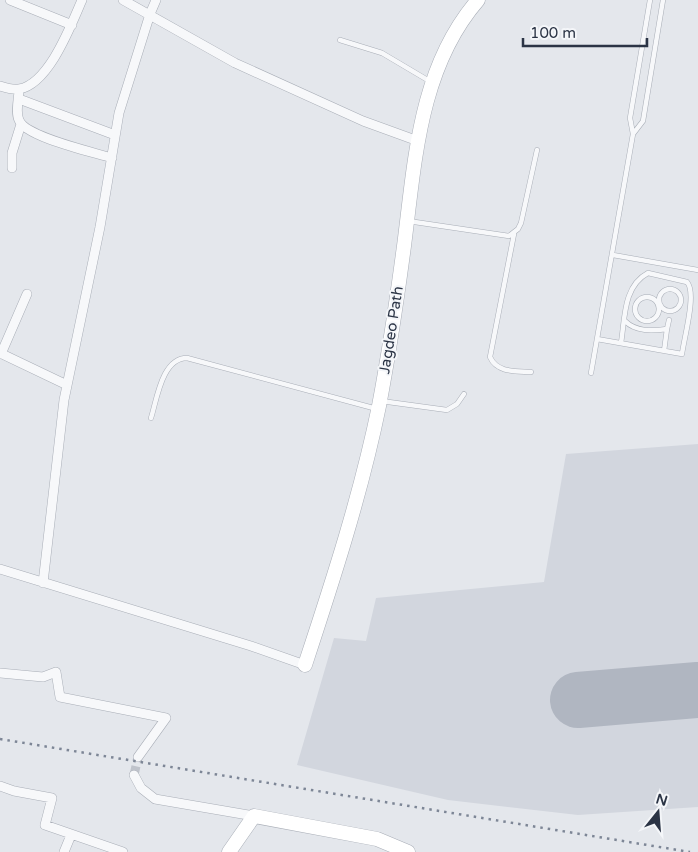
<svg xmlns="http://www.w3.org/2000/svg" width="698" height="852" viewBox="0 0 698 852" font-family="'Varela Round',sans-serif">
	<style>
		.built { fill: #d2d6de }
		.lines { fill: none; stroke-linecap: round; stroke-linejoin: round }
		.runway { stroke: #b0b6c1; stroke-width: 56 }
		.street-tunnel { stroke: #bfc3cb; stroke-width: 9; stroke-dasharray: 9 4.5; stroke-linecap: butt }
		.lane-casing { stroke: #a9aeb7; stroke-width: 5.5 }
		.street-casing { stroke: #a9aeb7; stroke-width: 10 }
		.secondary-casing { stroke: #a9aeb7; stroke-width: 15 }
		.lane { stroke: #f7f8fa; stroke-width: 4.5 }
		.street { stroke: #f7f8fa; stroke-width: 9 }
		.secondary { stroke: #fff; stroke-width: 14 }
		.rail { stroke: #7d8696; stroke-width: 2.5; stroke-dasharray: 2.5 5; stroke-linecap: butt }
		.labels { text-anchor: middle; stroke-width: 4; stroke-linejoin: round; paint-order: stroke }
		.street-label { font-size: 15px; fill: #2b3445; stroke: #f4f6f9 }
	</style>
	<rect width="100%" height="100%" fill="#e4e7ec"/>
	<path class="built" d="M698,444V807L578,815L448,800L297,765L334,638L366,641L376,598L544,582L566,454Z"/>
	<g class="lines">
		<path class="runway" d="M578,700L698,690"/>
		<path class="street-tunnel" d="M134,775L138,757"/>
		<g class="lane-casing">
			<path id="lane" d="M340,40L382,53L431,82
				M633,134L643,121L663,0
				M408,221L509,236L518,229L521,223L537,150
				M514,234L490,357C497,373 516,371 531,372
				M613,255L698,270
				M659 300a11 11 0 1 1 22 0a11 11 0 1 1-22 0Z
				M635 309a12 12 0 1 1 24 0a12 12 0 1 1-24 0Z
				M625,321C636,332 652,331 667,329L669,320
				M597,339L682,354C684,338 697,293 687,282L648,273C623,286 625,319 621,343
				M664,351L667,329
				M591,373L633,134L630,118L650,0
				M381,401L447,410L457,404L464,394
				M151,418C157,399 162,358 187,358L377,409"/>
		</g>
		<g class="street-casing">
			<path id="street" d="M10,0L72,25
				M123,0L235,63L363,121L418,141
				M0,86C6,88 13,90 19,89C49,84 71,25 82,0
				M19,89C19,98 15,112 19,120C25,137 93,152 112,158
				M19,99L115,135
				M12,168V153L21,124
				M0,353L67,385
				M1,354L27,294
				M0,569L251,646L305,665
				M43,583L64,400L100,227L119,113L150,14L156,0
				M0,673L43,677L56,672L60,697L166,718L138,757
				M134,775L141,788L155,799L254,816
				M0,786L14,791L52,798L45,825L123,852
				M64,852L71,835"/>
		</g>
		<g class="secondary-casing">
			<path id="secondary" d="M305,665C333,580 361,494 379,406C389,353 397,299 404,246C415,161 419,68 478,0
				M229,852L254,816L377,839L408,852"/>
		</g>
		<use href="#lane" class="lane"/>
		<use href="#street" class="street"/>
		<use href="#secondary" class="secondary"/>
		<path class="rail" d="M0,739L690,852"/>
	</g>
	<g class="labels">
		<g class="street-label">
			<text transform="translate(391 330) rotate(-81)" y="5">Jagdeo Path</text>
		</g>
	</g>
	<g transform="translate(658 812) rotate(17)" stroke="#f4f6f9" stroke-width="4" paint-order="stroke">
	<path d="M0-4L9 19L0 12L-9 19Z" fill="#2b3445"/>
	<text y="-8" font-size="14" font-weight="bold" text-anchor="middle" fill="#2b3445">N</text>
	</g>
	<path d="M523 38v8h124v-8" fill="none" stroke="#2b3445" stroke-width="2.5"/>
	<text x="530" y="38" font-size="15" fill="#2b3445" stroke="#f4f6f9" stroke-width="4" paint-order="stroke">100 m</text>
</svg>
